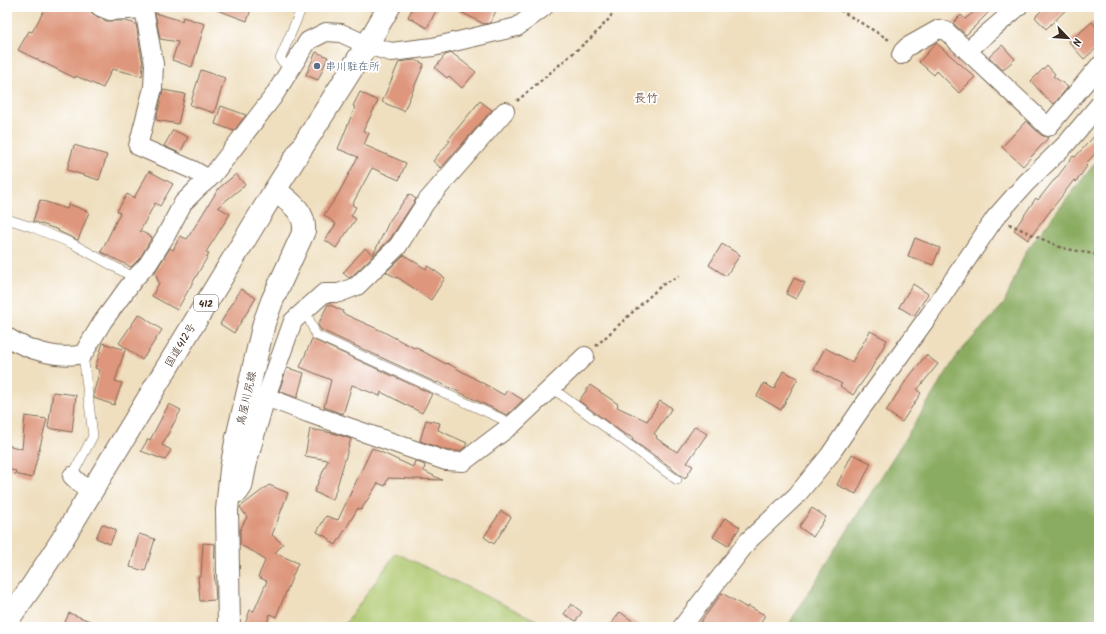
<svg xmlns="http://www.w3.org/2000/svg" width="1106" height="634" viewBox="0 0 1106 634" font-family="Kalam,'Klee One',sans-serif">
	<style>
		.green { fill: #adc76d; stroke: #747846 }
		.forest { fill: #8aac60; stroke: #626b3f }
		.building { fill: #de967c }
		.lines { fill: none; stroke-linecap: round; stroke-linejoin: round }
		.lane-casing { stroke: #7a6956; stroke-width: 10 }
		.street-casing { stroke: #7a6956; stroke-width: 20 }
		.secondary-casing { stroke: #7a6956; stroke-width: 24 }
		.highway-casing { stroke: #7a6956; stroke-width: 24 }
		.path { stroke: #7a6956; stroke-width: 2.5; stroke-dasharray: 3 3; stroke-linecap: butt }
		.lane { stroke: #fff; stroke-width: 9 }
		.street { stroke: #fff; stroke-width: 18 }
		.secondary { stroke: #fff; stroke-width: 22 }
		.highway { stroke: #fff; stroke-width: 22 }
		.service-dot { fill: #5c6f8a; stroke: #fff; stroke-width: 1.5 }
		.labels { text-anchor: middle; stroke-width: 3.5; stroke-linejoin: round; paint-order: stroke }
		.shield { fill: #fff; stroke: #766a62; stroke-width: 1 }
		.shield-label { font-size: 10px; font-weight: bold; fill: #3b2a1e }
		.service-label { font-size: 11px; fill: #4e5e75; stroke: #fff; text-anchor: start }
		.street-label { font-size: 11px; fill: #3b2a1e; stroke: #fff }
		.neighbourhood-label { font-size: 12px; font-weight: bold; fill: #74503f; stroke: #fff }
	</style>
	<rect width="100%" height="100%" fill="#fff"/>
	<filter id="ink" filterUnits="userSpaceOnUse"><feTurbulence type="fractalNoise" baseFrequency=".025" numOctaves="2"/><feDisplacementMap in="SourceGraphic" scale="8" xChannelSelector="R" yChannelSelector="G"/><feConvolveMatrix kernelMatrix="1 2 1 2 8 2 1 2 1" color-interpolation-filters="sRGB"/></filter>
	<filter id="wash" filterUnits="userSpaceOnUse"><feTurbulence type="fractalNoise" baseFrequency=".012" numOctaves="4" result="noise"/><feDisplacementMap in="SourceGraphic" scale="16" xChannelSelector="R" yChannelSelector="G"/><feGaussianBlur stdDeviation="0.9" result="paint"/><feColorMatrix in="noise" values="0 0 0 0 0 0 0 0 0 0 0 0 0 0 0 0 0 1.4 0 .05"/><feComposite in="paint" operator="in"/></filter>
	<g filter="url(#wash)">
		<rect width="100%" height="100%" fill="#efdfbf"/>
		<path class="green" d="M396,553L540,622L541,627H343Z"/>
		<path class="forest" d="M1099,158V627H787L958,354L1004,304L1026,251Z"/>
		<g id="blocks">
			<path class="building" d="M46,7H90L92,14L106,21H126L136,24L143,65L142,76L112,69L103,88L76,76L75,78L18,50L29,31L32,32Z
				M212,7H252L247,21L212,8Z
				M413,7H438L427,28L408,17Z
				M451,7H498L490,23L484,24Z
				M980,7H994L966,35L953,23L961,15L965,19Z
				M1045,7H1069L1046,29L1035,17Z
				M155,13L182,21L183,17L205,24L192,67L172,60L178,42L160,39Z
				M1092,22L1099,30V46L1084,59L1069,42Z
				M936,43L975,77L959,93L937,71L934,75L919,62Z
				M1002,45L1015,59L1003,70L989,57Z
				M316,52L328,57L318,80L306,75Z
				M452,53L476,72L462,88L449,76L447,78L435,68L445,55Z
				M415,60L424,64L404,111L382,102L399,62Z
				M1047,65L1055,74L1053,76L1068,87L1054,104L1047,99L1031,81Z
				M201,70L225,78L214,113L190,105Z
				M163,90L185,94L178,124L156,120Z
				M360,92L378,101L363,131L369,133L364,145L406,163L399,180L372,168L352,205L356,207L351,216L356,219L336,248L325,240L336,224L324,215L337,196L358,157L338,149L355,107L353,106Z
				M480,101L492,110L441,168L433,161L450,141L448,140Z
				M221,106L246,115L234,131L215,124Z
				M1026,121L1041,135L1048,138L1023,166L1002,147Z
				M173,130L188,137L180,153L164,146Z
				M1099,131V149L1085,165L1087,166L1076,182L1074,180L1028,240L1014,230L1036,198L1038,200L1054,180H1055L1073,156L1075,157Z
				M74,145L107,155L99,180L67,170Z
				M149,171L173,184L160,206L155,203L140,231L152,237L140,258L131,267L101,252L120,213L117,211L127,194L134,198Z
				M236,174L245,185L218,207L230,214L206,252L209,254L177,310L152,296L159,283L155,272L170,248L173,250L180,236L187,239L219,188Z
				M409,194L416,199L390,239L351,277L349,278L343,273L365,248L373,255L390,220Z
				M40,200L67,209L69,204L89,212L78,240L58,231L59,230L33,221Z
				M915,238L940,248L933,265L908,256Z
				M722,244L740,255L726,276L709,265Z
				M404,255L426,269L428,266L445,278L431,300L397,277V278L386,272Z
				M794,278L805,283L796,299L786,294Z
				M913,284L928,294L914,316L899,307Z
				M241,289L256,298L234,333L220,324Z
				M328,304L343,311L342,313L382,331L414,348L415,347L446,364L447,363L504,395L507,390L523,400L507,415L438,382L437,383L321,330L318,325Z
				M139,314L162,330L142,360L119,343Z
				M870,331L887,340L870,371L853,395L840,386L842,384L814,369L825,348L852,362Z
				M312,339L432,394L422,413L381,392L380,396L352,385L343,414L324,407L331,380L300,367Z
				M103,343L125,350L115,381L122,383L114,405L94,398V391L100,370L95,368Z
				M926,355L938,364L917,390L921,393L902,422L886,411L905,382Z
				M287,368L304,373L297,398L279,391Z
				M783,371L798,378L781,410L757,396L764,383L774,389Z
				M590,385L618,404L617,407L647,421L660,401L672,408L654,434L657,436L656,438L677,452L695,426L707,434L687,463L693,466L685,479L672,469V468L632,440L633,438L623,433L579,401Z
				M53,392L76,395L72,432L48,428Z
				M169,404L181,410L162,445L171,450L165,460L141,451L148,439L150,440Z
				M25,416L47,419L32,478L15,474L16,471L7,469V445L22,449Z
				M426,420L440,423L438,430L467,443L465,447L460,451H448L420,441Z
				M310,429L333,433L351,439L333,500L314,492L328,460L305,456Z
				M372,448L413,467L415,461L425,465L424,471L442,480L388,478L385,486L378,483L361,510L358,508L336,545L329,541L330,539L317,532L326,516L338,520Z
				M852,454L871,463L856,494L837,485Z
				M269,485L288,493L272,535L283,544L275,553L298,563L276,617L270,614L266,627H244L250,610L254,611L267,581L258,577L265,561L256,553L240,545V530L247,517L240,507Z
				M812,508L826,517L813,537L799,527Z
				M501,511L511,517L494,544L484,537Z
				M725,518L740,527L728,546L713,537Z
				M102,524L116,530L110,544L96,538Z
				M139,534L155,539L145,571L130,567Z
				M203,543L215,544L214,570L216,600L200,601L198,576H201Z
				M722,593L747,608L748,606L765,615L758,627H697Z
				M571,604L582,612L576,621L564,614Z
				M620,612L641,627H609Z
				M69,613L103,626V627H63Z"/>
		</g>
	</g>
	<g filter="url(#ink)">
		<use href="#blocks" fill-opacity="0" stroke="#7a6956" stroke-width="1"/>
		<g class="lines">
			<g class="lane-casing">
				<path id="lane" d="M290,69L280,59L302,7
					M7,219L32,227L73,244L135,278
					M305,310L316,335L513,424
					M552,388L677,480
					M72,476L93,436L83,354"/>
			</g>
			<g class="street-casing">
				<path id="street" d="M100,7L110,11L144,9L154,64L153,88L138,146L193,170L209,179
					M967,51L1018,7
					M901,55L903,51L907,47L939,29L946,31L1048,127L1099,66
					M7,337C27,350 59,360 83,354L103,321L135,278L148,264L165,237L183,203L198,188L212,176L273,97L308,41L326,32L341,33L367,45L391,52L433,47L517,27L544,7
					M266,397L293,321L324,293H339L357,286L398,246L426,202L505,111
					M72,476L90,493
					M228,495L239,493L243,487L249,457L266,397L308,413L446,461L463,462L513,424L585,356
					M682,627L748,541L797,495L829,456L861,409L930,314L995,218L1026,183L1067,143L1099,105"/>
			</g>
			<g class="secondary-casing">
				<path id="secondary" d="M229,627L227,510L231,469L236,442L264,323L272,301L304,231C306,211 288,201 275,190"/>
			</g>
			<g class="highway-casing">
				<path id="highway" d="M7,621L32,586L62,540L275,190L367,45L389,7"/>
			</g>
			<path class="path" d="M835,7L891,41
				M517,101L592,37L610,18L615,7
				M1009,224L1062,248L1099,255
				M596,346L662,285L679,276"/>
			<use href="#lane" class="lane"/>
			<use href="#street" class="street"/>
			<use href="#secondary" class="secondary"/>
			<use href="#highway" class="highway"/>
		</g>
	</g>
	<circle class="service-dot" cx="317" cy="66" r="4"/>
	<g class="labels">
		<rect class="shield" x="194" y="295" width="24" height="16" rx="3"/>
		<g class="shield-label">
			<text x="206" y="307">412</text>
		</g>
		<g class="service-label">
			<text x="325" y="70">串川駐在所</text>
		</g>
		<g class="street-label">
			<text transform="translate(180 345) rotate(-59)" y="4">国道412号</text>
			<text transform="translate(246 398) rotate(-77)" y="4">鳥屋川尻線</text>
		</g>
		<g class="neighbourhood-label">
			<text x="646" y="102">長竹</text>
		</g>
	</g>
	<rect width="1106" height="634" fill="none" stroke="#fff" stroke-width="24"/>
	<g transform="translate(1068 38) rotate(115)" stroke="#ffffff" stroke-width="3" paint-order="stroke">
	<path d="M0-3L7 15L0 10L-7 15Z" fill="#3b2a1e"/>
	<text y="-6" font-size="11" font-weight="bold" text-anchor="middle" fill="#3b2a1e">N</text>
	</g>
</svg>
